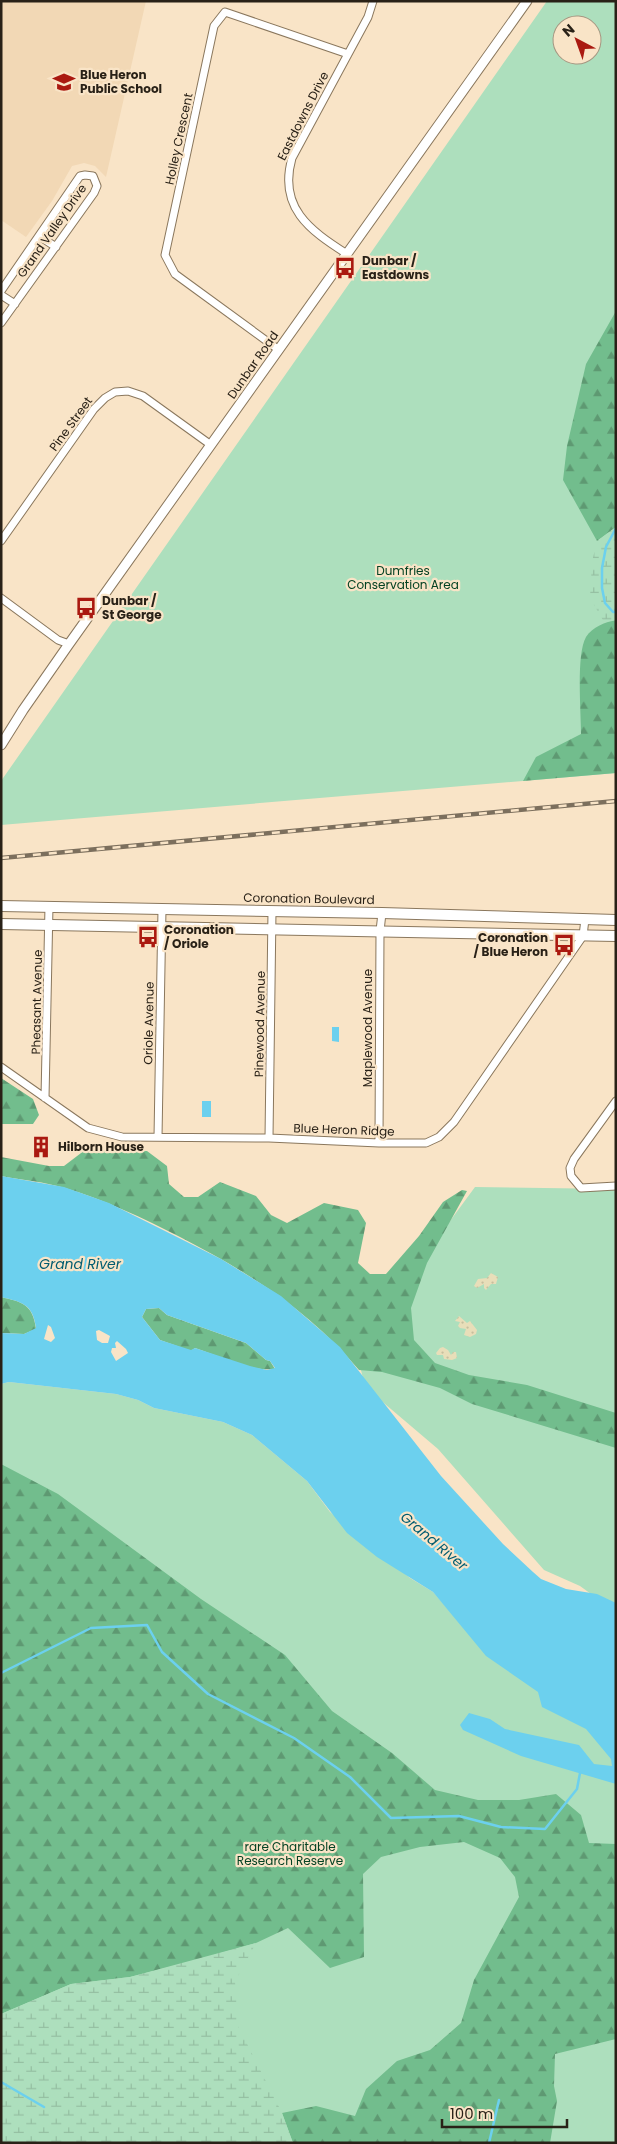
<svg xmlns="http://www.w3.org/2000/svg" width="617" height="2144" viewBox="0 0 617 2144" font-family="Poppins,sans-serif">
	<style>
		.built { fill: #f2d8b5 }
		.green { fill: #addfbd; fill-rule: evenodd }
		.forest { fill: url(#forest-firs) }
		.wetland { fill: url(#wetland-marsh) }
		.sand { fill: url(#sand-dots) }
		.water { fill: #6cd0ee; fill-rule: evenodd }
		.lines { fill: none; stroke-linecap: round; stroke-linejoin: round }
		.stream { stroke: #6cd0ee; stroke-width: 2.5 }
		.minor-casing { stroke: #8a775d; stroke-width: 9 }
		.tertiary-casing { stroke: #8a775d; stroke-width: 11 }
		.secondary-casing { stroke: #8a775d; stroke-width: 12 }
		.minor { stroke: #fff; stroke-width: 7 }
		.tertiary { stroke: #fff; stroke-width: 9 }
		.secondary { stroke: #fff; stroke-width: 10 }
		.rail-casing { stroke: #7c6f5d; stroke-width: 4.5 }
		.rail { stroke: #f9e4c7; stroke-width: 2.5; stroke-dasharray: 8; stroke-linecap: butt }
		.labels { text-anchor: middle; stroke-width: 4.5; stroke-linejoin: round; paint-order: stroke }
		.poi-label { font-size: 12px; font-weight: bold; fill: #292117; stroke: #f9e4c7; text-anchor: start }
		.street-label { font-size: 12px; fill: #292117; stroke: #f9e4c7 }
		.park-label { font-size: 12px; fill: #044223; stroke: #f9e4c7 }
		.water-label { font-size: 14px; font-style: italic; fill: #015c70; stroke: #f9e4c7 }
	</style>
	<defs>
		<pattern id="forest-firs" width="22" height="20" patternUnits="userSpaceOnUse" patternTransform="scale(1.25)"><rect width="22" height="20" fill="#72bd8d"/><path d="M5 1l3.5 6h-7zM16 11l3.5 6h-7z" fill="#5e9972"/></pattern>
		<pattern id="wetland-marsh" width="20" height="14" patternUnits="userSpaceOnUse" patternTransform="scale(1.25)"><rect width="20" height="14" fill="#addfbd"/><path d="M1 5h8M5 5V1M11 12h8M15 12V8" fill="none" stroke="#95bfa2"/></pattern>
		<pattern id="sand-dots" width="8" height="8" patternUnits="userSpaceOnUse" patternTransform="scale(1.25)"><rect width="8" height="8" fill="#e8deb9"/><path d="M2 2h.1M6 6h.1" fill="none" stroke="#c7be9e" stroke-width="1.8" stroke-linecap="round"/></pattern>
	</defs>
	<rect width="100%" height="100%" fill="#f9e4c7"/>
	<path class="built" d="M1,1H146L106,177L95,166L84,163L72,166L52,201L26,237L1,220Z"/>
	<path class="green" d="M547,1H616V773L1,825V781ZM562,25H592V55H562Z
		M475,1187L616,1189V1612L580,1586L544,1570L438,1449L365,1387L356,1349Z
		M9,1382L116,1394L138,1400L154,1408L223,1422L252,1435L307,1481L330,1512L410,1578L433,1592L447,1608L616,1733V2143H1V1384Z"/>
	<path class="forest" d="M616,311V527L597,541L563,480L567,446L586,364Z
		M616,620V773L523,781L536,757L581,734C581,712 576,654 586,637C592,627 606,622 616,620Z
		M1,1078L33,1099L39,1115L33,1124H1Z
		M85,1150L147,1151L167,1166L169,1184L184,1197H198L220,1182L256,1196L271,1215L287,1223L324,1203L358,1210L366,1223L358,1263L370,1274H386L419,1236L443,1202L462,1190L467,1191L427,1263L411,1308L414,1340L435,1363L469,1375L527,1385L616,1413V1448L472,1404L440,1388L382,1372L359,1370C310,1311 248,1272 180,1237C143,1218 105,1200 65,1188C45,1182 22,1180 1,1176V1157L49,1166H64Z
		M1,1297C22,1302 33,1304 36,1329L24,1334L1,1333Z
		M159,1308L167,1315L246,1343L266,1360L270,1361L275,1369C250,1372 220,1356 195,1348L191,1351L160,1340L142,1317L146,1309Z
		M1,1464L58,1494L201,1599L285,1655L332,1711L392,1753L435,1790L478,1800H519L556,1794L581,1815L589,1843L616,1844V2039L555,2054L554,2086L557,2101L550,2143H293L282,2113L316,2106L355,2116L366,2089L397,2061L430,2050L461,2023L474,1980L519,1897L515,1877L500,1858L464,1842L420,1847L381,1857L363,1874L364,1957L330,1968L288,1928L256,1943L193,1961L130,1977L71,1984L1,2014Z"/>
	<path class="wetland" d="M616,527V620L604,622L590,598L592,562L597,541Z
		M256,1943L235,1982L239,2028L282,2113L293,2143H1V2014L71,1984L130,1977Z"/>
	<path class="sand" d="M491,1273L498,1277L496,1284H491L486,1290L484,1288V1284L477,1288L474,1286L478,1279L487,1278Z
		M459,1316L467,1323L470,1321L477,1330L476,1334L470,1337L464,1335L466,1329L460,1328L458,1326L460,1322L455,1321Z
		M443,1347L448,1350L451,1355L453,1352H456L457,1358L452,1360L444,1359L443,1355H437L436,1353L440,1348Z"/>
	<path class="water" d="M332,1027H339V1042L332,1041Z
		M202,1101H211V1117H202Z
		M1,1176L64,1187L109,1203L221,1259L281,1296L340,1347L441,1476L503,1544L533,1572L541,1579L566,1589L597,1594L616,1603V1784L521,1756L463,1730L460,1725L469,1713L490,1719L505,1729L579,1745L594,1764L612,1766L611,1759L586,1729L542,1707L538,1692L486,1656L433,1592L377,1557L347,1533L307,1481L252,1435L223,1422L154,1408L138,1400L116,1394L9,1382L1,1384V1333L24,1334L36,1328C33,1304 22,1302 1,1297ZM159,1308L167,1315L246,1343L266,1360L270,1361L275,1368L267,1370L250,1366L195,1348L191,1350L160,1340L142,1317L146,1309ZM48,1325L51,1327L55,1338L51,1342L44,1339ZM99,1330L110,1336L108,1343H102L97,1340L96,1331ZM117,1341L126,1349L128,1353L116,1361L111,1352L112,1348H116L115,1343Z"/>
	<g class="lines">
		<path class="stream" d="M616,528L606,547L602,568V588L605,603L613,612H616
			M1,1673L91,1628L147,1625L162,1652L208,1694L294,1738L350,1777L391,1818L459,1816L501,1827L545,1829L577,1789L580,1773
			M1,2082L44,2107
			M489,2143L499,2100"/>
		<g class="minor-casing">
			<path id="minor" d="M39,236L56,247
				M347,254C309,230 278,207 292,158L368,17L373,1
				M1,291L80,176L85,175L93,176L97,186L94,193L1,323
				M1,295L15,304
				M279,350L175,274L165,255L214,26L225,12L348,54
				M1,541L94,409L105,398L115,392L128,391L143,396L211,445
				M1,598L58,640L69,644
				M1,1067L88,1128L122,1137L269,1138L379,1143H426L439,1137L454,1122L583,936L585,919
				M45,1098L49,906
				M616,1101L574,1159L570,1168L571,1176L581,1188L616,1186
				M158,1137L162,909
				M269,1138L272,911
				M379,1143L380,931L382,913"/>
		</g>
		<g class="tertiary-casing">
			<path id="tertiary" d="M1,745L23,710L69,644L527,1"/>
		</g>
		<g class="secondary-casing">
			<path id="secondary" d="M1,906L382,913L616,920
				M1,924L616,936"/>
		</g>
		<use href="#minor" class="minor"/>
		<use href="#tertiary" class="tertiary"/>
		<use href="#secondary" class="secondary"/>
		<g class="rail-casing">
			<path id="rail" d="M1,858L616,801"/>
		</g>
		<use href="#rail" class="rail"/>
	</g>
	<defs>
		<g id="school-bare" transform="scale(1.725)"><path d="M0-5L7-2L0 1L-7-2ZM-4 1L0 2.5L4 1V4Q0 6-4 4Z" fill="#aa1910" stroke="#f9e4c7" stroke-width="2.5" paint-order="stroke"/></g>
		<g id="bus-bare" transform="scale(1.725)"><path d="M-5-6H5V4H4V6H2V4H-2V6H-4V4H-5ZM-3.5-4V0h7V-4ZM-3.5 1.2v1.5H-2V1.2ZM2 1.2v1.5H3.5V1.2Z" fill="#aa1910" stroke="#f9e4c7" stroke-width="2.5" paint-order="stroke"/></g>
		<g id="building-bare" transform="scale(1.725)"><path d="M-4-6H4V6H1V3H-1V6H-4ZM-2.5-4.3h1.7v1.8h-1.7ZM.8-4.3h1.7v1.8H.8ZM-2.5-1h1.7V.8h-1.7ZM.8-1h1.7V.8H.8Z" fill="#aa1910" stroke="#f9e4c7" stroke-width="2.5" paint-order="stroke"/></g>
	</defs>
	<g fill-rule="evenodd">
		<use href="#school-bare" x="64" y="82"/>
		<use href="#bus-bare" x="345" y="268"/>
		<use href="#bus-bare" x="86" y="608"/>
		<use href="#bus-bare" x="148" y="937"/>
		<use href="#bus-bare" x="564" y="945"/>
		<use href="#building-bare" x="41" y="1147"/>
	</g>
	<g class="labels">
		<g class="poi-label">
			<text x="80" y="79">Blue Heron<tspan x="80" dy="14">Public School</tspan></text>
			<text x="362" y="265">Dunbar /<tspan x="362" dy="14">Eastdowns</tspan></text>
			<text x="102" y="605">Dunbar /<tspan x="102" dy="14">St George</tspan></text>
			<text x="164" y="934">Coronation<tspan x="164" dy="14">/ Oriole</tspan></text>
			<text x="548" y="942" text-anchor="end">Coronation<tspan x="548" dy="14">/ Blue Heron</tspan></text>
			<text x="58" y="1151">Hilborn House</text>
		</g>
		<g class="street-label">
			<text transform="translate(303 116) rotate(-63)" y="4">Eastdowns Drive</text>
			<text transform="translate(179 139) rotate(-78)" y="4">Holley Crescent</text>
			<text transform="translate(52 231) rotate(-55)" y="4">Grand Valley Drive</text>
			<text transform="translate(253 365) rotate(-55)" y="4">Dunbar Road</text>
			<text transform="translate(71 424) rotate(-54)" y="4">Pine Street</text>
			<text transform="translate(309 899) rotate(1)" y="4">Coronation Boulevard</text>
			<text transform="translate(37 1002) rotate(-89)" y="4">Pheasant Avenue</text>
			<text transform="translate(149 1023) rotate(-89)" y="4">Oriole Avenue</text>
			<text transform="translate(260 1024) rotate(-89)" y="4">Pinewood Avenue</text>
			<text transform="translate(368 1028) rotate(-90)" y="4">Maplewood Avenue</text>
			<text transform="translate(344 1130) rotate(2)" y="4">Blue Heron Ridge</text>
		</g>
		<g class="park-label">
			<text x="403" y="575">Dumfries<tspan x="403" dy="14">Conservation Area</tspan></text>
			<text x="290" y="1851">rare Charitable<tspan x="290" dy="14">Research Reserve</tspan></text>
		</g>
		<g class="water-label">
			<text x="80" y="1269">Grand River</text>
			<text transform="translate(434 1541) rotate(40)" y="5">Grand River</text>
		</g>
	</g>
	<rect width="617" height="2144" fill="none" stroke="#292117" stroke-width="5"/>
	<g transform="translate(577 40) rotate(319)"><circle r="24" fill="#f9e4c7" stroke="#a69681"/>
	<path d="M0-4L9 19L0 12L-9 19Z" fill="#aa1910"/>
	<text y="-8" font-size="14" font-weight="bold" text-anchor="middle" fill="#292117">N</text>
	</g>
	<path d="M442 2119v8h125v-8" fill="none" stroke="#292117" stroke-width="2.5"/>
	<text x="450" y="2119" font-size="15" fill="#292117" stroke="#f9e4c7" stroke-width="4" paint-order="stroke">100 m</text>
</svg>
